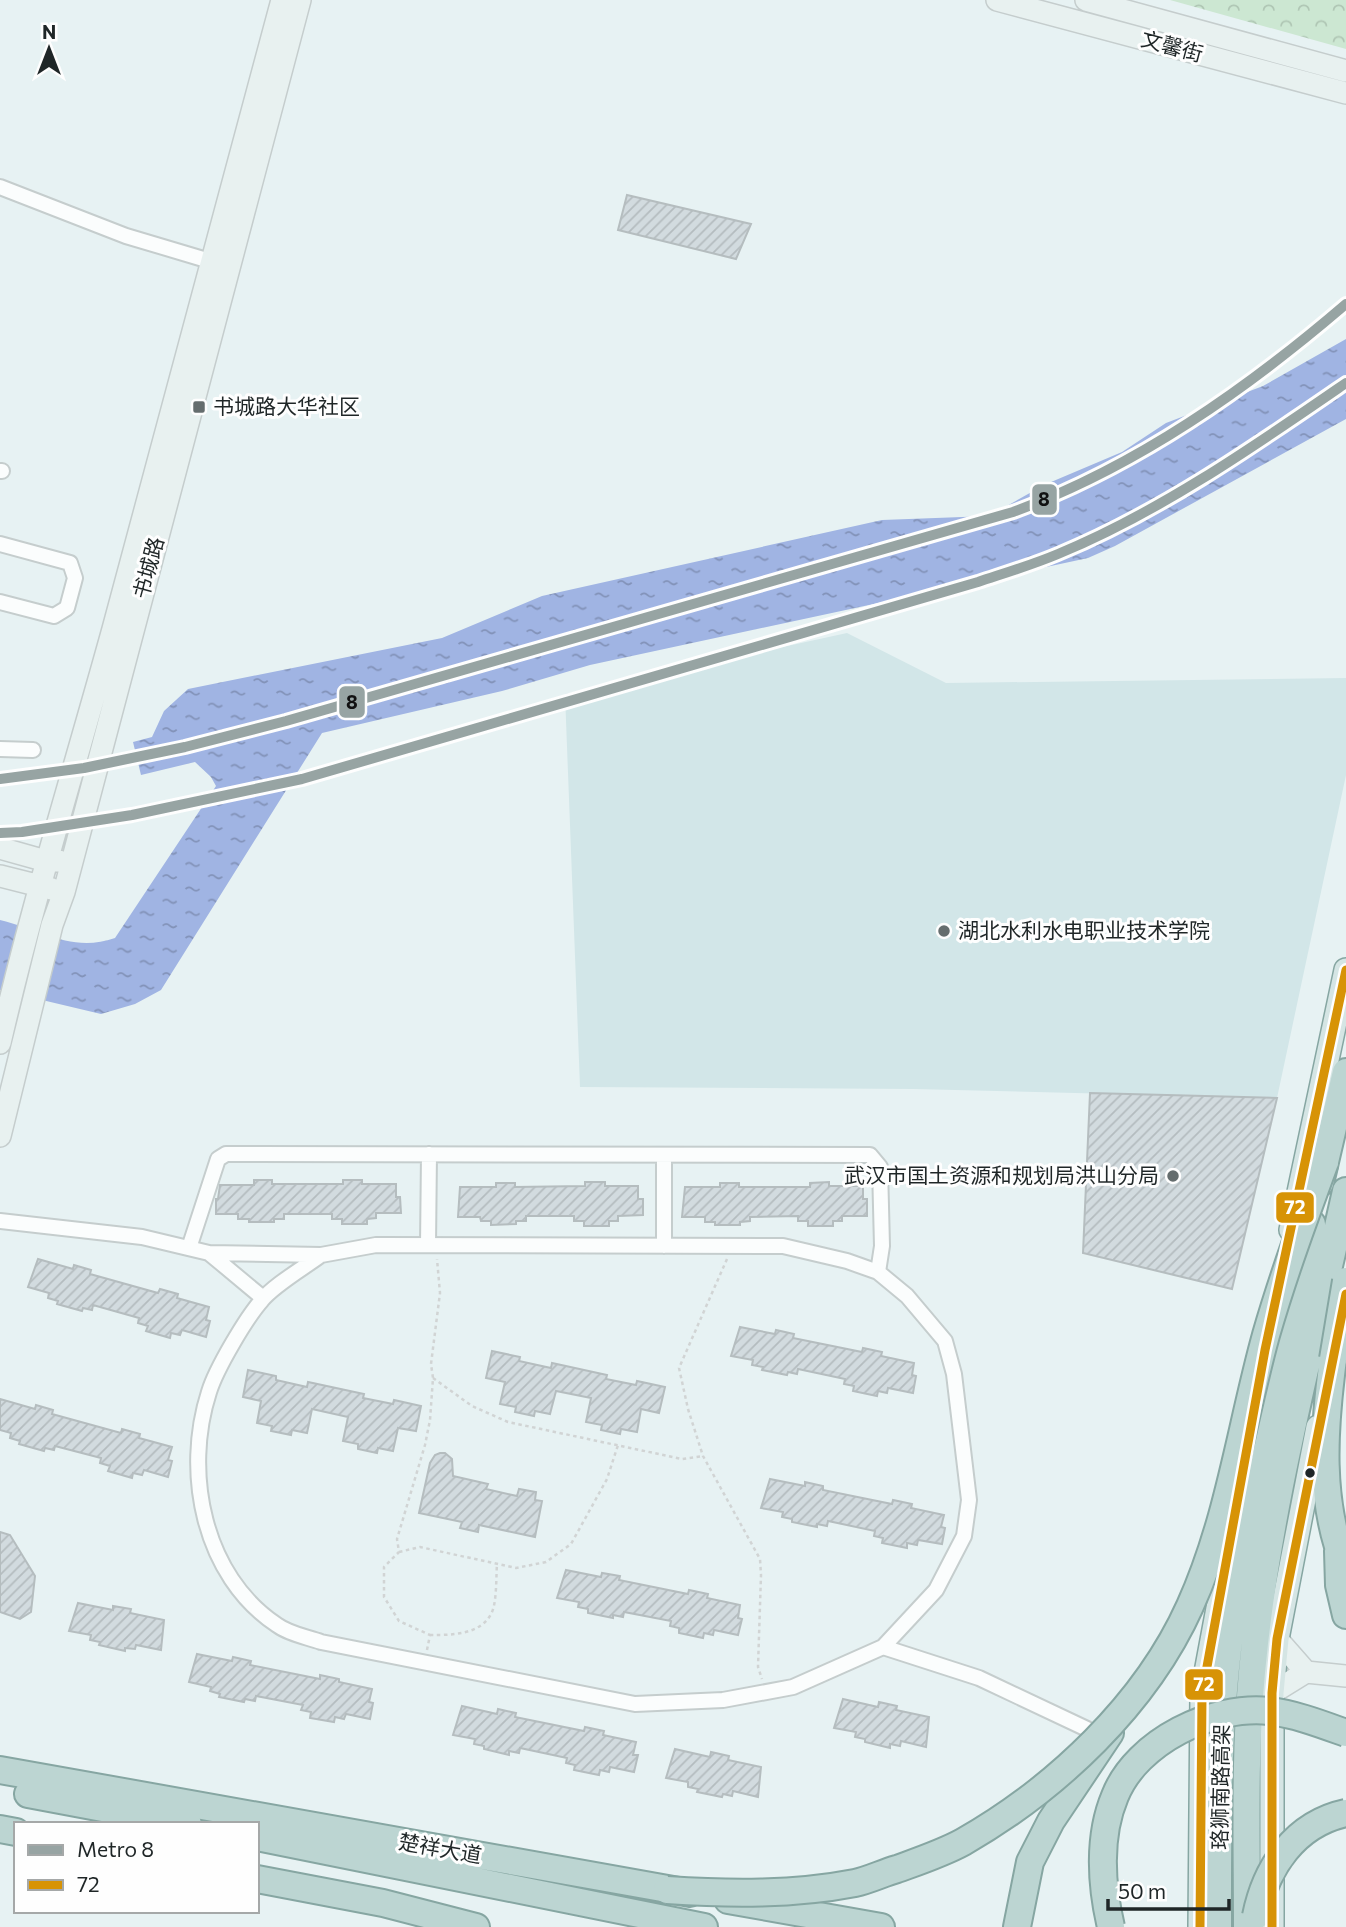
<svg xmlns="http://www.w3.org/2000/svg" width="1346" height="1927" viewBox="0 0 1346 1927" font-family="Commissioner,'Noto Sans SC',sans-serif">
	<style>
		.built { fill: #d2e6e8 }
		.park { fill: url(#park-crowns) }
		.water { fill: url(#water-ripples) }
		.building { fill: url(#building-hatch); stroke: #b5bdbf; stroke-width: 2 }
		.lines { fill: none; stroke-linecap: round; stroke-linejoin: round }
		.street-casing { stroke: #c5cdcd; stroke-width: 18 }
		.secondary-casing { stroke: #c5cdcd; stroke-width: 24 }
		.primary-casing { stroke: #86a6a2; stroke-width: 26 }
		.highway-casing { stroke: #86a6a2; stroke-width: 30 }
		.path { stroke: #d1d4d4; stroke-width: 2.5; stroke-dasharray: 3.5 3.5; stroke-linecap: butt }
		.street { stroke: #fbfdfd; stroke-width: 14 }
		.secondary { stroke: #e8f1f0; stroke-width: 21 }
		.primary { stroke: #d5e5e4; stroke-width: 23 }
		.highway { stroke: #bcd5d2; stroke-width: 26 }
		.highway-bridge-casing { stroke: #86a6a2; stroke-width: 30; stroke-linecap: butt }
		.highway-bridge { stroke: #bcd5d2; stroke-width: 26 }
		.bus-1-casing { stroke: #fefefe; stroke-width: 14 }
		.bus-1 { stroke: #d79306; stroke-width: 9 }
		.metro-1-casing { stroke: #fefefe; stroke-width: 16 }
		.metro-1 { stroke: #97a4a3; stroke-width: 10 }
		.poi-dot { fill: #656d6e; stroke: #fefefe; stroke-width: 2.5 }
		.bus-dot { fill: #1f2627; stroke: #fefefe; stroke-width: 2.5 }
		.labels { text-anchor: middle; stroke-width: 6; stroke-linejoin: round; paint-order: stroke }
		.street-label { font-size: 21px; fill: #1f2627; stroke: #fefefe }
		.poi-label { font-size: 21px; fill: #1f2627; stroke: #fefefe; text-anchor: start }
		.line-badge { stroke: #fefefe; stroke-width: 2.5 }
		.badge-label { font-size: 19px; text-anchor: middle; font-weight: bold; fill: #fff }
		.pale-badge-label { font-size: 19px; text-anchor: middle; font-weight: bold; fill: #111 }
	</style>
	<defs>
		<pattern id="park-crowns" width="20" height="18" patternUnits="userSpaceOnUse" patternTransform="scale(1.75)"><rect width="20" height="18" fill="#cce7d2"/><path d="M2 6a3 3 0 1 1 6 0M12 15a3 3 0 1 1 6 0" fill="none" stroke="#afc6b4"/></pattern>
		<pattern id="water-ripples" width="26" height="14" patternUnits="userSpaceOnUse" patternTransform="scale(1.75)"><rect width="26" height="14" fill="#a0b4e3"/><path d="M2 4q2-2 4 0t4 0M15 11q2-2 4 0t4 0" fill="none" stroke="#8292b8"/></pattern>
		<pattern id="building-hatch" width="6" height="6" patternUnits="userSpaceOnUse" patternTransform="scale(1.75)"><rect width="6" height="6" fill="#d2dbdf"/><path d="M-1 1l2-2M0 6l6-6M5 7l2-2" fill="none" stroke="#b4bcbf"/></pattern>
	</defs>
	<rect width="100%" height="100%" fill="#e7f2f3"/>
	<path class="built" d="M847,633L946,683L1346,678V775L1277,1098L913,1089L580,1087L565,694Z"/>
	<path class="park" d="M1170,0H1346V49Z"/>
	<path class="water" d="M1346,339V419L1115,546L1088,558L590,665L502,691L322,733L161,990L135,1004L101,1014L0,990V920C42,930 72,953 115,938L216,786L211,777L195,762L141,775L133,742L152,737L164,711L188,689L442,638L542,596L882,520L989,516L1044,485L1122,452L1166,423L1263,386Z"/>
	<path class="building" d="M627,195L751,224L736,259L618,230Z
		M1090,1093L1277,1098L1232,1289L1083,1253Z
		M254,1180H272V1184H343V1180H362V1184H396V1197H400L401,1213H376V1218L367,1219V1224H342V1219H332V1214H284V1219H274V1222H249V1219H238V1214H216V1199H218L220,1185H254Z
		M585,1182H605V1186H638V1199H643V1215L618,1216V1221H609V1226H584V1221H574V1216H526V1221H516V1224L491,1225V1221H481L480,1217H458L460,1187H496V1183H515V1187L585,1186Z
		M829,1182V1186H863V1199H867V1216H842V1221H833V1226H808V1221H798V1216L750,1217V1221L740,1222V1225H715V1222H705V1217H682L685,1187H720V1183H739V1187H810V1183Z
		M38,1259L73,1269L74,1265L91,1270L90,1274L158,1293L160,1289L178,1294L177,1298L209,1307L206,1320L210,1321L206,1337L182,1330L180,1335L171,1333L170,1338L146,1331L148,1326L138,1323L139,1318L93,1305L92,1310L83,1308L82,1311L57,1304L58,1301L48,1298L49,1293L28,1287Z
		M740,1327L775,1334L776,1330L794,1334L793,1338L862,1352L863,1348L882,1352L881,1356L914,1363L912,1375L916,1376L913,1393L888,1388L887,1393L878,1391L877,1396L853,1391L854,1386L844,1384L845,1379L798,1369L797,1374L788,1372L787,1375L762,1370L763,1367L752,1365L753,1360L731,1356Z
		M492,1351L520,1357L519,1361L551,1368L552,1363L607,1375L606,1379L636,1385L637,1381L665,1387L659,1413L641,1409L637,1432L621,1429L620,1434L601,1430L602,1425L586,1422L591,1398L556,1391L550,1414L535,1411L534,1416L515,1412L516,1407L500,1404L505,1382L486,1378Z
		M248,1370L276,1376V1380L307,1387L308,1382L364,1394L363,1398L393,1404L394,1400L421,1406L416,1431L398,1428L393,1451L378,1448L377,1453L358,1449V1444L343,1441L348,1417L312,1409L307,1433L292,1430L291,1435L271,1431L272,1426L257,1423L261,1401L243,1397Z
		M0,1399L35,1409L36,1405L53,1410L52,1414L121,1433L122,1429L140,1434L139,1438L172,1447L168,1460L172,1461L168,1477L144,1470L142,1475L133,1473L132,1478L108,1471L110,1466L100,1463L101,1458L55,1446L54,1450L45,1448L44,1451L19,1444L20,1441L10,1438L11,1433L0,1430Z
		M440,1453H445L452,1459L453,1476L488,1484L486,1489L517,1496L519,1489L536,1492L535,1500L542,1501L535,1537L479,1525L478,1532L460,1528L462,1522L419,1513L430,1463L435,1455Z
		M770,1479L805,1486V1482L823,1486V1490L892,1504L893,1500L912,1504L911,1508L944,1515L941,1527L945,1528L942,1544L918,1540L917,1545L907,1543V1548L882,1543L883,1538L874,1536L875,1531L828,1521L827,1526L817,1524V1527L792,1522V1519L782,1517L783,1512L761,1508Z
		M0,1532L10,1535L35,1576L31,1612L20,1619L0,1612Z
		M566,1570L601,1577L602,1573L620,1576L619,1580L688,1594L689,1590L708,1594L707,1598L740,1605L738,1618L742,1619L738,1635L714,1630L713,1635L704,1633L703,1638L679,1633V1628L670,1626L671,1621L624,1612L623,1617L613,1615V1618L588,1613V1609L578,1607L579,1602L557,1598Z
		M78,1603L113,1610V1606L131,1609L130,1613L164,1620L161,1650L136,1645L135,1649L125,1648V1651L99,1645L100,1642L90,1640L91,1635L69,1631Z
		M197,1654L232,1661L233,1657L251,1661L250,1665L320,1679V1675L339,1679V1682L372,1689L369,1702L373,1703L370,1719L346,1714L344,1719L335,1717L334,1722L310,1718L311,1712L301,1710L303,1705L256,1696L255,1701L245,1699L244,1702L219,1697L220,1694L210,1691L211,1687L189,1682Z
		M843,1699L878,1707L879,1702L897,1706L896,1710L929,1717L926,1747L901,1741L900,1746L890,1744V1748L865,1742V1739L855,1737L856,1732L834,1728Z
		M462,1706L497,1714L498,1709L516,1713L515,1717L584,1731L585,1727L604,1731L603,1735L636,1742L633,1755H638L634,1772L610,1767L609,1772L600,1770L599,1775L574,1770L575,1765L566,1763L567,1758L520,1748L519,1753L509,1751V1755L484,1749V1746L474,1744L475,1739L453,1735Z
		M675,1749L710,1757L711,1752L729,1756L728,1760L761,1767L758,1797L733,1791L732,1796L723,1794L722,1797L697,1792L698,1789L688,1787V1782L666,1778Z"/>
	<g class="lines">
		<g class="street-casing">
			<path id="street" d="M0,187L126,236L220,264
				M0,471H2
				M0,544L70,563L75,578L67,608L54,616L0,602
				M0,749L33,750
				M664,1155V1246
				M0,1221L142,1237L209,1253L321,1255L376,1245L783,1246L847,1261L878,1272L907,1296L945,1341L954,1374L969,1500L964,1536L936,1590L883,1647L793,1687L723,1700L635,1704L321,1642C307,1637 289,1634 277,1625C203,1576 183,1472 209,1392C216,1369 246,1318 262,1300C274,1285 305,1267 321,1255
				M428,1245L429,1154
				M189,1248L218,1159L226,1154L870,1155L880,1167L882,1246L878,1272
				M209,1253L263,1298
				M883,1647L979,1678L1087,1729"/>
		</g>
		<g class="secondary-casing">
			<path id="secondary" d="M997,0L1346,93
				M1086,0L1346,71
				M0,848L46,861H59
				M0,876L52,889
				M0,1043C32,903 75,767 113,629C171,420 226,210 282,0
				M0,1136L52,925L64,892L300,0
				M1277,1639L1306,1672L1346,1676
				M1272,1693L1306,1672"/>
		</g>
		<g class="primary-casing">
			<path id="primary" d="M1291,1230L1346,970
				M1200,1927L1202,1694L1240,1490
				M1272,1927V1693L1277,1639L1318,1427"/>
		</g>
		<g class="highway-casing">
			<path id="highway" d="M1320,1183L1346,1072
				M1333,1359C1324,1427 1318,1503 1346,1568
				M1338,1551L1339,1585L1346,1615
				M0,1770L690,1893
				M28,1794L188,1824
				M0,1829L16,1832
				M257,1837L704,1927
				M257,1879L383,1903L476,1927
				M728,1900L881,1927
				M1017,1927L1030,1862L1051,1821L1110,1733
				M1218,1927C1218,1825 1217,1721 1232,1619C1250,1486 1284,1355 1312,1224
				M1247,1927C1247,1842 1244,1757 1252,1672C1267,1509 1311,1350 1346,1191"/>
		</g>
		<path class="path" d="M727,1259L679,1368L688,1409L703,1456L760,1559L761,1575L758,1667L762,1679
			M433,1378L472,1406L508,1422L682,1459L703,1456
			M399,1552L420,1547L516,1568L546,1562L571,1544L607,1479L618,1445
			M430,1635C451,1635 480,1635 491,1614C497,1604 496,1577 497,1564
			M427,1650L430,1635L399,1621L384,1597V1567L399,1552L397,1539L425,1445L430,1420L433,1378L431,1364L440,1293L437,1259"/>
		<use href="#street" class="street"/>
		<use href="#secondary" class="secondary"/>
		<use href="#primary" class="primary"/>
		<use href="#highway" class="highway"/>
		<g class="highway-bridge-casing">
			<path id="highway-bridge" d="M1333,1359L1346,1281
				M667,1890C729,1894 793,1895 855,1883C869,1880 883,1873 897,1869C919,1861 943,1853 963,1842C1056,1789 1146,1704 1190,1606C1229,1520 1241,1425 1266,1335C1283,1276 1304,1219 1325,1162
				M1256,1916C1266,1867 1295,1824 1346,1813
				M1111,1927C1101,1885 1098,1836 1115,1796C1137,1741 1213,1705 1269,1711C1295,1714 1321,1724 1346,1733"/>
		</g>
		<use href="#highway-bridge" class="highway-bridge"/>
		<g class="bus-1-casing">
			<path id="bus-1" d="M1200,1927L1202,1694L1265,1350L1346,970
				M1272,1927V1693L1277,1639L1346,1294"/>
		</g>
		<use href="#bus-1" class="bus-1"/>
		<g class="metro-1-casing">
			<path id="metro-1" d="M0,779L84,768L185,747L286,721L1013,512C1136,467 1247,389 1346,304
				M0,833L22,832L132,815L302,779L978,582C1005,573 1032,565 1058,554C1160,512 1256,445 1346,383"/>
		</g>
		<use href="#metro-1" class="metro-1"/>
	</g>
	<g class="poi-dot">
		<rect x="192" y="400" width="14" height="14" rx="3.5"/>
		<circle cx="944" cy="931" r="7"/>
		<circle cx="1173" cy="1176" r="7"/>
	</g>
	<circle class="bus-dot" cx="1310" cy="1473" r="6"/>
	<g class="labels">
		<g class="street-label">
			<text transform="translate(1172 47) rotate(15)" y="7">文馨街</text>
			<text transform="translate(149 568) rotate(-75)" y="7">书城路</text>
			<text transform="translate(1221 1787) rotate(-89)" y="7">珞狮南路高架</text>
			<text transform="translate(440 1849) rotate(10)" y="7">楚祥大道</text>
		</g>
		<g class="poi-label">
			<text x="213" y="414">书城路大华社区</text>
			<text x="958" y="938">湖北水利水电职业技术学院</text>
			<text x="1159" y="1183" text-anchor="end">武汉市国土资源和规划局洪山分局</text>
		</g>
	</g>
	<g class="line-badge">
		<rect x="1031" y="483" width="27" height="33" rx="7" fill="#97a4a3"/>
		<rect x="338" y="685" width="28" height="34" rx="7" fill="#97a4a3"/>
		<rect x="1275" y="1191" width="40" height="33" rx="7" fill="#d79306"/>
		<rect x="1184" y="1668" width="40" height="33" rx="7" fill="#d79306"/>
	</g>
	<g class="badge-label">
		<text x="1295" y="1214">72</text>
		<text x="1204" y="1691">72</text>
	</g>
	<g class="pale-badge-label">
		<text x="1044" y="506">8</text>
		<text x="352" y="709">8</text>
	</g>
	<rect x="14" y="1822" width="245" height="91" fill="#fefefe" stroke="#a5a8a8" stroke-width="2"/>
	<rect x="28" y="1845" width="35" height="10" fill="#97a4a3" stroke="#a5a8a8" stroke-width="2"/>
	<text x="77" y="1857" font-size="21" fill="#1f2627">Metro 8</text>
	<rect x="28" y="1880" width="35" height="10" fill="#d79306" stroke="#a5a8a8" stroke-width="2"/>
	<text x="77" y="1892" font-size="21" fill="#1f2627">72</text>
	<g transform="translate(49 49)" stroke="#fefefe" stroke-width="5" paint-order="stroke">
	<path d="M0-5L12 26L0 18L-12 26Z" fill="#1f2627"/>
	<text y="-10" font-size="19" font-weight="bold" text-anchor="middle" fill="#1f2627">N</text>
	</g>
	<path d="M1108 1899v10h121v-10" fill="none" stroke="#1f2627" stroke-width="3.5"/>
	<text x="1118" y="1899" font-size="21" fill="#1f2627" stroke="#fefefe" stroke-width="5" paint-order="stroke">50 m</text>
</svg>
